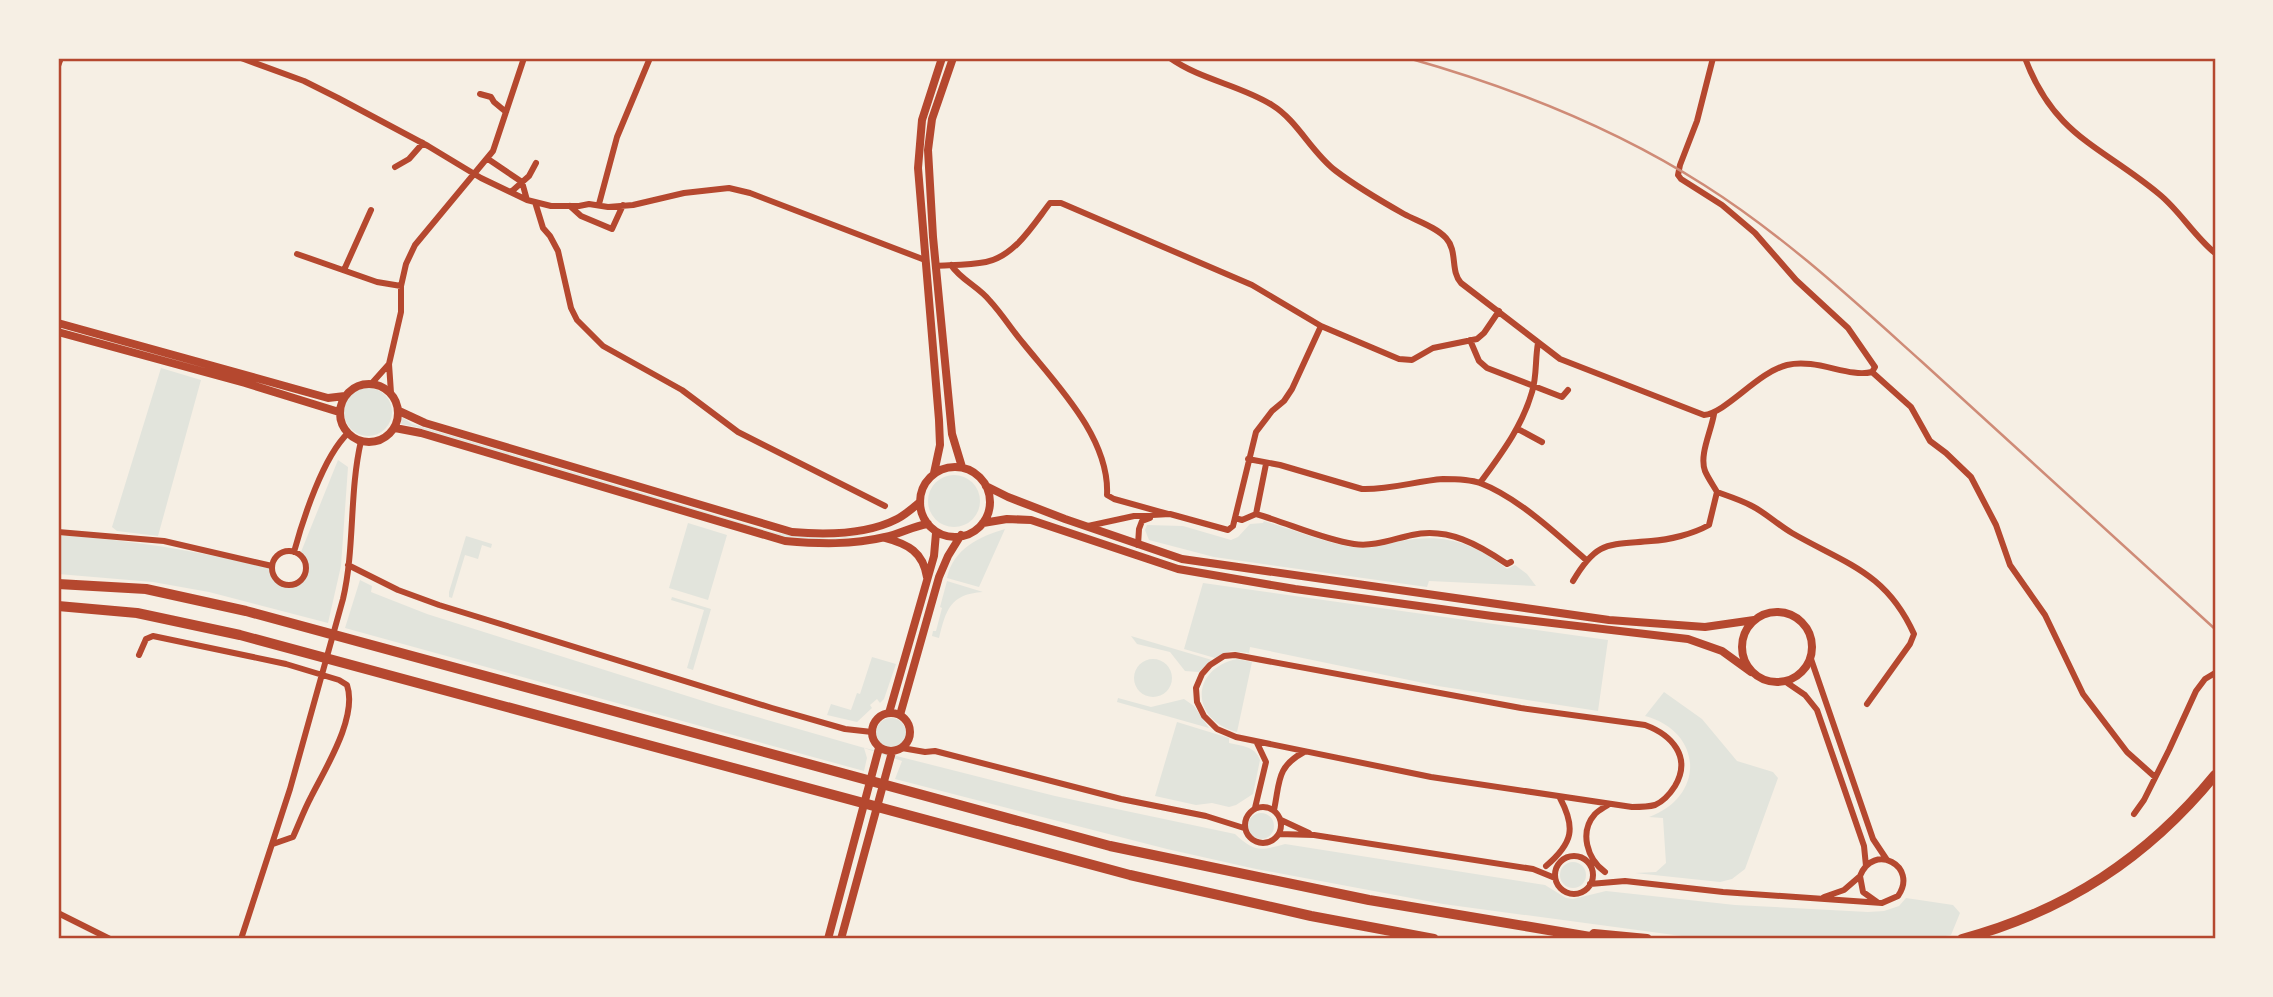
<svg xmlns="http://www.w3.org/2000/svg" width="2273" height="997" viewBox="0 0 2273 997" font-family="'Playfair Display',serif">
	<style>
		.green { fill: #e2e4dc }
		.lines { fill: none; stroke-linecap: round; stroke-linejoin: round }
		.minor { stroke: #b5482f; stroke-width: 6 }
		.secondary { stroke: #b5482f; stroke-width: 8 }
		.motorway { stroke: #b5482f; stroke-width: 10 }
		.rail { stroke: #cf8b77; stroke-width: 2.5 }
		.neatline { fill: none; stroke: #b5482f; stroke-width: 2.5 }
	</style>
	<rect width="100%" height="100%" fill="#f6efe4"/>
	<path class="green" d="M161,368L201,380L158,536L117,531L112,527Z
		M344 412a24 24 0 1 1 48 0a24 24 0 1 1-48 0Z
		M402,417L412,424L776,533L829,539L869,534L833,540L786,537L416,427L401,424Z
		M338,460L348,467L341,566L328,623L209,592L153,582L58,574V536H70C138,541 202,552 269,568L273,580L284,587L300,585C312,573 309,565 301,552Z
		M928 501a26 26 0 1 1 52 0a26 26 0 1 1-52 0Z
		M1264,521C1291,529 1331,545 1358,548C1373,549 1386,544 1401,541C1443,533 1473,542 1507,569L1515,565L1527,574L1536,586L1429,581L1427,587L1214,557L1149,540L1145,530L1147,525L1183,526L1231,540L1238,537L1250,524L1263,523Z
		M688,523L727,535L708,600L669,588Z
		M1005,529L979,587L947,578C953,549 980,536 1005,529Z
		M466,536L492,544L491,548L482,545L478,559L465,555L452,598L449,597V592Z
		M360,580L372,586L371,592L427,614L719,706L861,747L1055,796L1235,834C1254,852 1260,851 1285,844L1545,885L1566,898L1573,899L1606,891L1735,905L1868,912L1884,911L1899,906L1906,898L1953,905L1960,913L1951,935L1929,939H1704L1443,904L1256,869L1167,849L895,779L902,761L864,748L867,758L864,771L345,628Z
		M947,581L983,592C950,594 946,610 939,638L932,636L933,631H936L942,608L940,607Z
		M1203,583L1608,640L1598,711L1438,686L1250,647L1249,653L1231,651L1215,658L1184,649Z
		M672,597L711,609L693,670L687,668L704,610L671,600Z
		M1131,636L1212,660L1199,672L1185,671L1170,652L1137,644Z
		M872,657L896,664L884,699L880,703L877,699L870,705L872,708L857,722L827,715L831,704L851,710L857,693L860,694Z
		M1134 678a19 19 0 1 1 38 0a19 19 0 1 1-38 0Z
		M1237,659L1252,662L1237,732C1190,720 1190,669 1237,659Z
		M1664,692L1702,719L1737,761L1773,772L1778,778L1745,869L1732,879L1720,882L1635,873L1656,872L1666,863L1663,818L1649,817C1705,797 1704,732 1645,716Z
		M1118,698L1151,707L1184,699L1194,706L1209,728L1117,702Z
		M876 733a15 15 0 1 1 30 0a15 15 0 1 1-30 0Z
		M1177,722L1229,738V743C1242,746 1255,746 1260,760L1253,794L1236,805L1229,807L1212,803L1196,805L1155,796Z
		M1248 826a13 13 0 1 1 26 0a13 13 0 1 1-26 0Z
		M1560 875a13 13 0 1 1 26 0a13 13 0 1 1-26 0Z"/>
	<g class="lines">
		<path class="minor" d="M241,58L304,81L338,98L428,146L481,178L527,200L551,206H579L589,204L608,207L633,205L684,193L729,188L750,193L925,260
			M1170,58C1201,80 1240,85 1272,105C1298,121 1311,152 1336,171C1357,187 1381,201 1404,214C1417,221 1436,227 1446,238C1458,251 1450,271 1461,283L1560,359L1704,415C1726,413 1758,372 1787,365C1817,358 1848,378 1872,372L1911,407L1930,441L1946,453L1971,477L1996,525L2010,565L2045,615L2083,694L2127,752L2155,777
			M1713,58L1697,121L1680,165L1678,175L1681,179L1722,205L1755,233L1796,280L1848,328L1875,367L1872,372
			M2025,58C2054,136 2101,146 2159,194C2180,211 2194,236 2215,253
			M58,66L61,58
			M480,94L491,97L494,102L506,112
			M488,159L522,182L527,200
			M395,167L409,159L423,143
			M511,192L529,176L536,163
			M535,202L543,228L550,236L558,251L571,308L577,320L603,346L682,390L738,432L885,506
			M599,204L617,137L650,58
			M570,206L581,216L612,229L623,205
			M297,254L377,282L401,286
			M951,265C961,280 979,287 990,301C1002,314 1012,330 1023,343C1056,384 1110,438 1107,495L1114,499L1168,514
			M936,266C951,265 970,265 986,262C1015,256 1033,225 1050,203H1061L1252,285L1321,326L1399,359L1412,360L1433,348L1477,339L1484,333L1499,311
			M344,270L371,210
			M1470,340L1479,361L1487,368L1562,397L1568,390
			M372,383L389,364
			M391,393L389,364L401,312V286L406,264L415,245L493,151L524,58
			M1518,429L1542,442
			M1248,459L1280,465L1362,489C1389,490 1416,481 1443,479C1455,479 1469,479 1480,483C1517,497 1557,534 1586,560
			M1480,483C1501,454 1522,427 1532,392C1537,377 1535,359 1538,343
			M1717,492C1728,496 1741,500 1752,506C1766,513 1778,525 1792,533C1846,564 1886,572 1914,634L1910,644L1867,704
			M1256,514L1266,464
			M1235,518L1242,520L1256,514C1288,523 1321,539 1354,544C1374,547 1393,539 1412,535C1448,527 1479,545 1507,564L1511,562
			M1088,526L1134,516L1170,514L1228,530L1233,526L1256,432L1272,411L1284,401L1292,389L1321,326
			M58,532L164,541L272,566
			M1138,545L1139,529L1142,521L1150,518
			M272 568a17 17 0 1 1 34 0a17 17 0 1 1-34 0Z
			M294,552C303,519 323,457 348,433
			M348,565L398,590L439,605L772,708L845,729L872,732
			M1573,581C1597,540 1608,545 1651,541C1669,540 1693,534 1709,525L1717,492C1713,485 1708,478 1705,471C1699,455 1711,432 1714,414
			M139,655L146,639L153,636L286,664L339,680L347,685C358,717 325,769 311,797C304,810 299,824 293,837L273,844
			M1235,655L1521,708L1645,725C1672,735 1692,757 1675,786C1670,794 1664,801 1655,805C1648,807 1639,807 1632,807L1431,777L1236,737L1217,729L1204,716L1197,702L1196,688L1202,674L1210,665L1224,656Z
			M1811,659L1873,839L1887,860
			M1786,682L1805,695L1817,710L1864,846L1866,866
			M902,748L925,752L935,751L1121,799L1206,816L1244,828
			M1245 825a18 18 0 1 1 36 0a18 18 0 1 1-36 0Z
			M1255,808L1266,762L1257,743
			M1274,810C1280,782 1276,767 1304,752
			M2134,814L2144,800L2169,750L2196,691L2205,679L2215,673
			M1281,820L1309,833
			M1279,834L1314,835L1533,869L1555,878
			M1555 875a19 19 0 1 1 38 0a19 19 0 1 1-38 0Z
			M1546,866C1573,843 1576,828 1560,798
			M1605,872C1587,859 1579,832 1595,814C1599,810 1605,807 1609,804
			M1590,884L1625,881L1723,892L1882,903L1898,896C1919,866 1873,842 1860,876L1863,892L1877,902
			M1824,897L1844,890L1859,877
			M58,913L110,939
			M241,939L290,789L343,599C355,548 349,493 361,441"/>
		<path class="secondary" d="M953,58L932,119L928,150L933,237L952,434L962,467
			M58,323L328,398L345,396
			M58,332L245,383L339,412
			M340 413a29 29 0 1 1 58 0a29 29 0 1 1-58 0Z
			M399,411L425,423L792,532C826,535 866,535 897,519C905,515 913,508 920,502
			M395,428L421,433L785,541C819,544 852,545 885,537C900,534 913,526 928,524
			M920 502a35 35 0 1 1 70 0a35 35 0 1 1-70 0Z
			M934,473L940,445L939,420L918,168L922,120L942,58
			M986,486L1008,497L1065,519L1182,559L1609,620L1705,627L1754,620
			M983,523L1007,519L1031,520L1178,569L1295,589L1492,616L1688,639L1722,651L1751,672
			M885,538C908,544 923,552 927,577
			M1742 647a35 35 0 1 1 70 0a35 35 0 1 1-70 0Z
			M872 732a19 19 0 1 1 38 0a19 19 0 1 1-38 0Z
			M889,713L934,556L936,533
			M900,715L939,577L948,556L961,535
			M828,939L879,748
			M841,939L892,752"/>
		<path class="motorway" d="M58,584L146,589L246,611L1110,846L1369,900L1602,939
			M58,606L137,613L240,635L1130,875L1311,916L1434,939
			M1594,934L1647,939
			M1962,939C2066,911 2147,858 2215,775"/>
		<path class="rail" d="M1408,58C1511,87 1613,127 1704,185C1783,235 1852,299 1921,361C2020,450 2117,540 2215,629"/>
	</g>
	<rect width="2273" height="997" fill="none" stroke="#f6efe4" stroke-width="119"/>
	<rect x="60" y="60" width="2154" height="877" class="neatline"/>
</svg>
